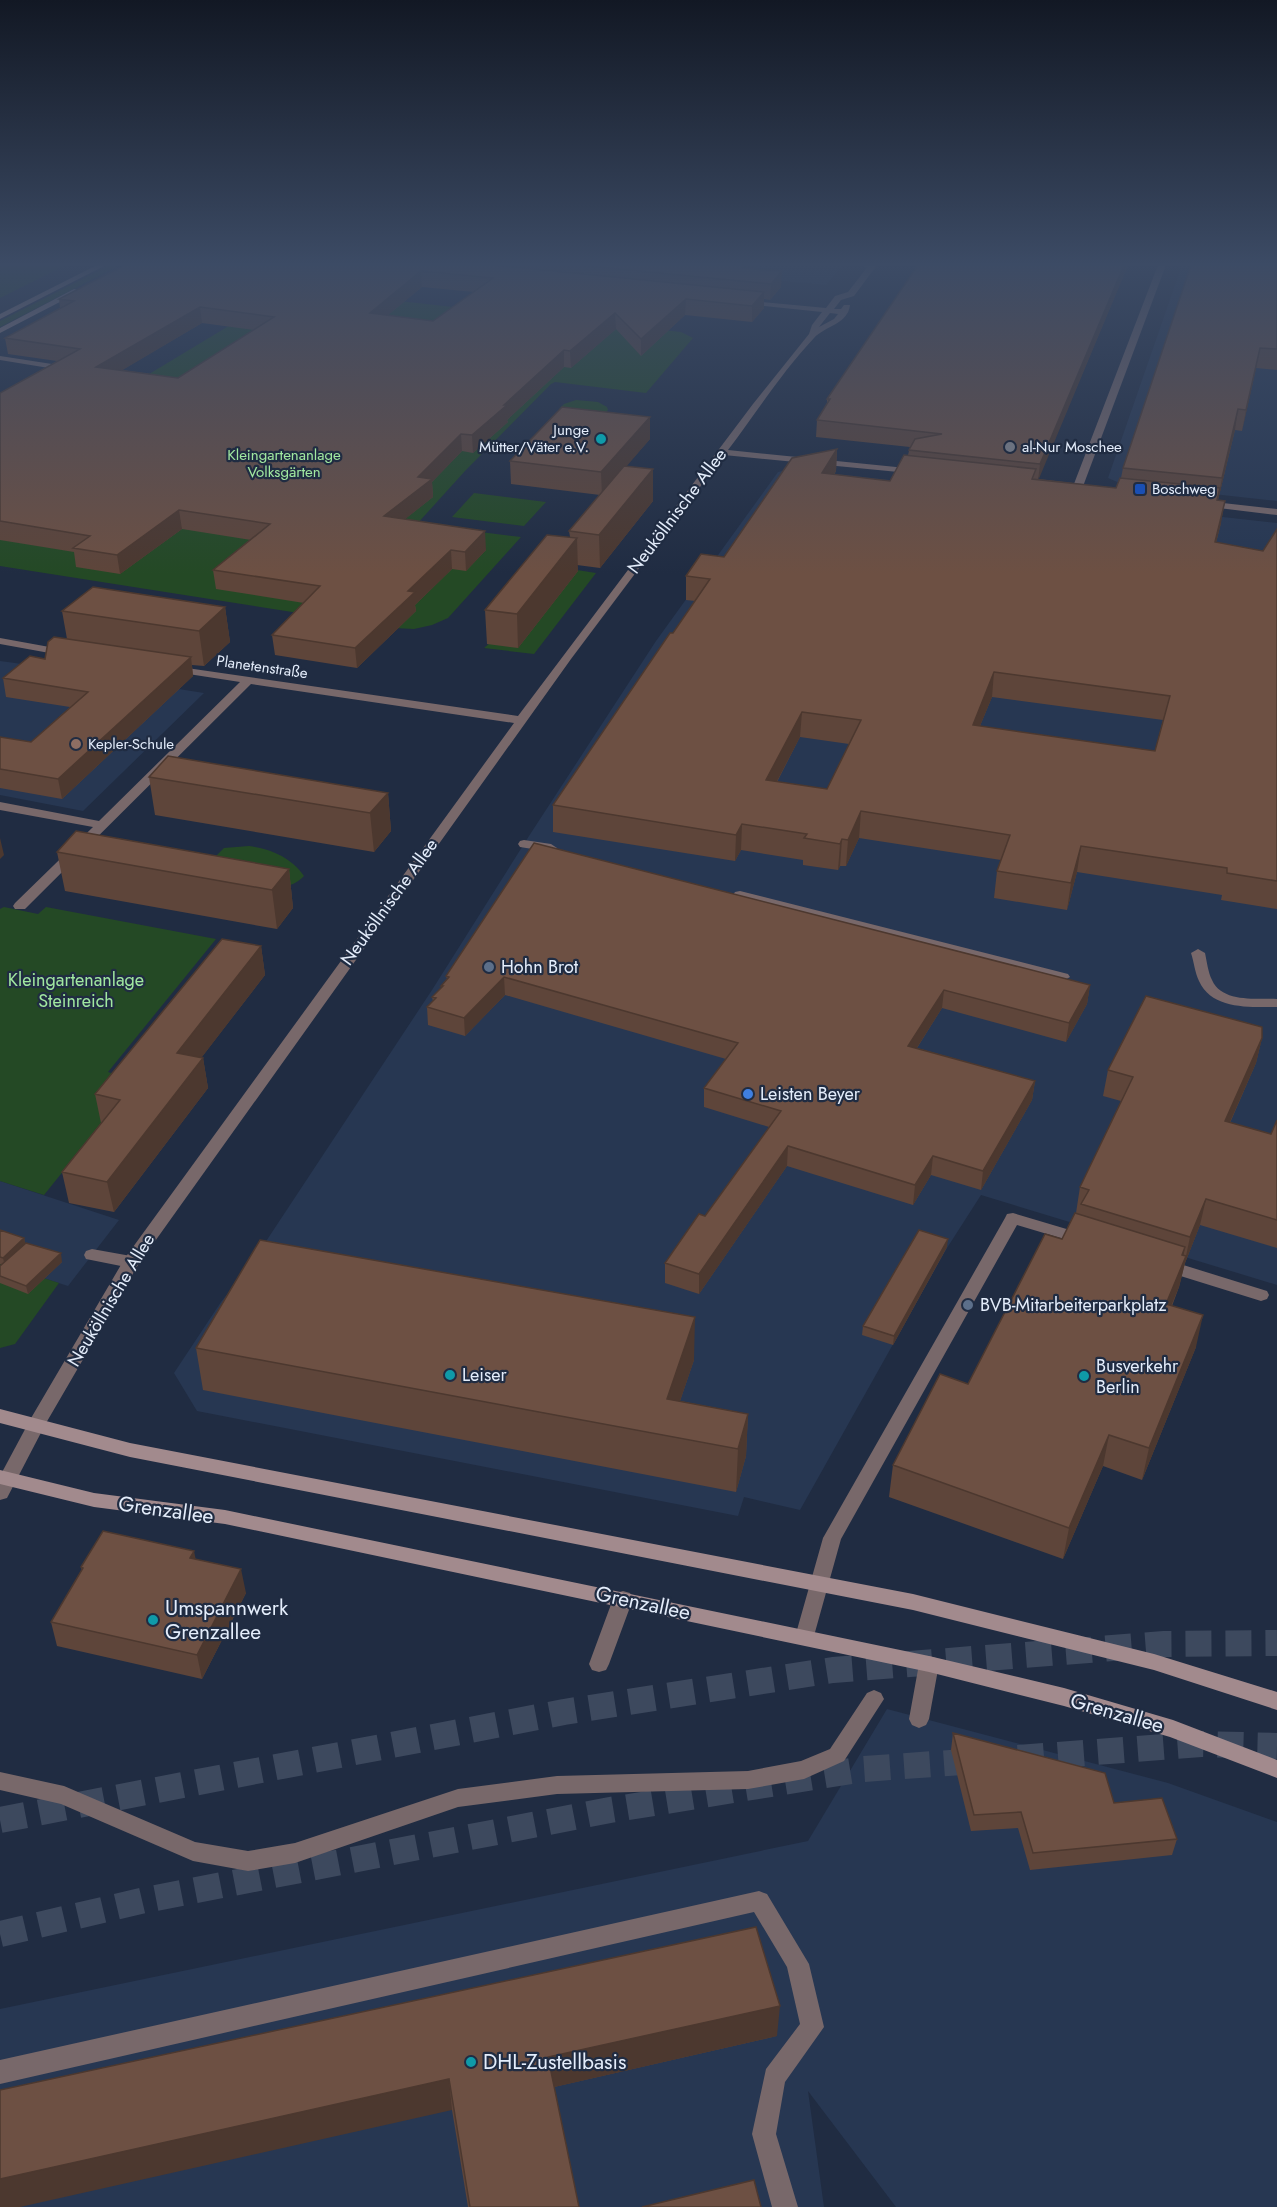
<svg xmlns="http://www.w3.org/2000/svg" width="1277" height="2207" viewBox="0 0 1277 2207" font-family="Jost,sans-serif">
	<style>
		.built { fill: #273752 }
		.green { fill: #244925 }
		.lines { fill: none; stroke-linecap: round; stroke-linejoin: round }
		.motorway-tunnel { stroke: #3d495e; stroke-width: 26; stroke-dasharray: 26 14; stroke-linecap: butt }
		.service { fill: #78686a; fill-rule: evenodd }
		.minor { fill: #78686a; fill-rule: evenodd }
		.tertiary { fill: #78686a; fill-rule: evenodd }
		.secondary { fill: #a28a8d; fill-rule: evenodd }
		.wall { fill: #5e453a; fill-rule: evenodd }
		.shaded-wall { fill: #4c382f }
		.building { fill: #6d5043; stroke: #4c382f; stroke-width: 1.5; fill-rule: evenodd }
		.culture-dot { fill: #0f9aa8; stroke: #202c42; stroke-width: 2 }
		.worship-dot { fill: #6b7280; stroke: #202c42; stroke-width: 2 }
		.transit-dot { fill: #1a4fb4; stroke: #202c42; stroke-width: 2 }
		.education-dot { fill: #8d6e63; stroke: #202c42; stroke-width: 2 }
		.service-dot { fill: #5c6f8a; stroke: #202c42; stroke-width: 2 }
		.shop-dot { fill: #3f7fe0; stroke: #202c42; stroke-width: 2 }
		.labels { text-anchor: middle; stroke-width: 4.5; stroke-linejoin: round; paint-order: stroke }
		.far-poi-label { font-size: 15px; fill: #e4edfb; stroke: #202c42; text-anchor: start }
		.far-park-label { font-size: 15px; fill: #a1e8a0; stroke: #202c42 }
		.far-street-label { font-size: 15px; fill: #e4edfb; stroke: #202c42 }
		.street-label { font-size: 18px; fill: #e4edfb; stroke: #202c42 }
		.poi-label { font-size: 18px; fill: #e4edfb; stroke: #202c42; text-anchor: start }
		.park-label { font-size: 18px; fill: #a1e8a0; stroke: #202c42 }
		.near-street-label { font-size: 21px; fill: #e4edfb; stroke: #202c42 }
		.near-poi-label { font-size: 21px; fill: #e4edfb; stroke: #202c42; text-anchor: start }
	</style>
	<rect width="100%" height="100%" fill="#202c42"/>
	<path class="built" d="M638,265H842L827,285L635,267Z
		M1182,265H1277V501L1122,484L1108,478Z
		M791,469L1277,523V1285L981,1195L947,1248L800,1510L744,1497L738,1516L197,1411L174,1373L221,1302L249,1267L432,990L529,836L656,641L778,472Z
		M0,661L15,663L204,693L83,811L0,795Z
		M0,1181L119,1220L68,1286L0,1264Z
		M887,1709L1168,1783L1277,1822V2207H896L808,2091L824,2207H0V2009L808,1841Z"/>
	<path class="green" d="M0,265H66L0,298Z
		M110,265H120L0,327V321Z
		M290,289L681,332L693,338L646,393L555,382L551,384L465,471L417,524L521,537L448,618L432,625L414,629L394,628L0,566V464Z
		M576,400L598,402L607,407L608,410L605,413L560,411L559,409L564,404Z
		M474,493L546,502L524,526L452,517Z
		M577,570L596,573L534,654L484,648Z
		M249,846C270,849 291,857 304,876C299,882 287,888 278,887C266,886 224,867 210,862L224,848Z
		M4,907L38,914L46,907L216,939L108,1072L136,1081L44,1195L0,1181V909Z
		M0,1264L59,1283L15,1344L0,1348Z"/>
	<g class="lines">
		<path class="motorway-tunnel" d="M1018,1758L1201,1744L1277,1746
			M0,1820L564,1712L833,1670L1164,1644L1277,1643
			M0,1934L145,1900L610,1810L863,1769L978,1761"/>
		<path class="service" d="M858,265H875L876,266L872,268Z
			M0,356L52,364L60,370L47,378L43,375L51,369L49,368L0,360Z
			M524,840L551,844L557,848L551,852L520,847L518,844L520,841Z
			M740,891L1068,974L1070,977L1063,981L735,898L733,895L735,892Z
			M1198,949L1205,953C1207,962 1208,972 1212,980C1222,1003 1257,998 1277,999V1007C1250,1007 1212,1010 1199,981C1195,973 1194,962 1191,953Z
			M1013,1213L1090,1236L1092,1240L1090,1244L1084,1245L1017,1225L841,1539L812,1643L805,1645L798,1643L795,1637L823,1538L1005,1218L1007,1214Z
			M92,1249L131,1256L137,1258L139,1262L137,1266L131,1268L86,1259L84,1255L86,1251Z
			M1164,1259L1267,1291L1269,1295L1267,1299L1261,1301L1158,1269L1156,1265L1158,1261Z
			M623,1591L630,1593L633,1599L609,1664L606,1670L599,1672L592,1670L589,1664L613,1599L616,1593Z
			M929,1656L936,1658L939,1664L929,1719L926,1725L919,1728L912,1725L909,1719L919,1664L922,1658Z
			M874,1690L881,1693L884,1699L844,1761L804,1779L748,1789L557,1794L458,1807L295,1863L248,1871L193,1861L61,1804L0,1790V1772L64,1786L195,1842L248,1851L295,1843L458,1789L557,1776L748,1771L801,1761L830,1749L867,1693Z
			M759,1891L767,1894L809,1964L824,2027L785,2082L776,2134L798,2207H772L752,2134L766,2069L800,2024L787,1967L754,1912L0,2084V2060Z"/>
		<path class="minor" d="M869,265H877L854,296L841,300L834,309H841L844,305H850C848,324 825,326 814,338C782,372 756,413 728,450L916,469L919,470V474L724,455L571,659L138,1265L42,1430L36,1432L30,1430L27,1425L125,1258L514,723L251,684L25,909H15L13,906L15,903L93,827L0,810V802L99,821L240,682L169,671V667L173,666L518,716L753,404L809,334L812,325L822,312L745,304L741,302L742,300L826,308L835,296L848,292ZM830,313L838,314L834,319L819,327Z
			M1158,265H1166L1082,489L1074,491L1072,489Z
			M1205,501L1277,509V515L1202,506V502Z
			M0,638L66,650L71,653L66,656L0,644Z"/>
		<path class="tertiary" d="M36,1418L42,1420L45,1425L7,1498L0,1500V1476L30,1420Z"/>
		<path class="secondary" d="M97,265H106L0,319V314Z
			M74,289L81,291L0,333V328Z
			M0,1409L130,1443L913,1594L1154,1654L1277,1692V1710L1154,1670L913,1610L130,1457L0,1423Z
			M0,1470L94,1493L225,1510L929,1656L1064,1688L1173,1720L1277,1760V1778L1170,1737L1064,1706L929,1672L225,1524L94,1507L0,1484Z"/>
	</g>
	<path class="wall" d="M125,265H758L754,269L781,287L770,300L764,299V308L752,322L685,315L641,356L616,329L571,368L564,367L507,420L508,422L473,453L462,451L432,482L433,497L405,519L486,550L466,571L452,569L415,605L416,611L357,668L275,655L272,635L304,603L216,589L213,570L251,540L182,529L120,574L76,567L74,552L0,540V393L57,361L8,354L5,338L60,308L59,299ZM422,287L474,292L433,321L388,315ZM202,323L254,330L178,378L122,370Z
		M918,265H1128L1038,479L1116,488L1121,478L1123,468L1277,265V370L1256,368L1242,431L1235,430L1218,500L1221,523L1216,543L1263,551L1277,529V909L1221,900L1222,895L1077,872L1067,910L994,898L997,871L1001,860L859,838L846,866H840L838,870L803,865V860L741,850L735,861L553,832V805L695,601L686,600V576L724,557L837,449L836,471L834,475L890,481L908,455L910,447L816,437L817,420L827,404V399ZM992,697L1163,720L1155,751L980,726ZM800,737L849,744L827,789L777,782Z
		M650,439L626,466L653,501L600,568L577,565L578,571L518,648L487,644L485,610L570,537L569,531L600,495L511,484L510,461Z
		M225,607L230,642L204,666L192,665L193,676L62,799L0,788V737L31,742L70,707L6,697L3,678L45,659L67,639L62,611Z
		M149,777L388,793L391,831L374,852L155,815Z
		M57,852L289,869L293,908L277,929L65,891Z
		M261,946L265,975L201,1058H203L208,1088L114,1212L69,1203L62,1172L101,1123L95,1094Z
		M446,976L1090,985L1087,1004L1066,1042L942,1008L917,1048L1035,1081L1032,1100L981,1190L931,1175L913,1205L787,1166L699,1294L665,1283V1263L705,1216L769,1127L704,1107V1088L726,1059L505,995L465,1036L428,1025L427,1007L433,1001L432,997L441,989V986L447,979Z
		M1262,1038L1256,1063L1230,1123L1271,1134L1277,1120V1248L1200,1225L1185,1263L1179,1287L1172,1306L1196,1347L1142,1480L1103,1466L1063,1559L889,1497L893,1465L968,1384L1062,1239L1076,1213L1080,1187L1121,1101L1103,1096L1108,1070Z
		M0,1230L24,1238L25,1243L62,1262L28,1294L0,1283V1266L2,1265L0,1264Z
		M947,1247L893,1345L862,1335L863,1326Z
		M196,1348L694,1360L680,1401L748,1414L746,1456L736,1492L203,1390Z
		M196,1559L246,1593L202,1679L57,1646L51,1622L82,1571L81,1567Z
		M953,1733L1114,1803L1177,1839L1172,1855L1030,1870L1018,1828L971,1831L951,1750Z
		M777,2036L554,2087L579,2207H468L452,2110L0,2090Z"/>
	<path class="shaded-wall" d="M744,265H758L743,282L742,268Z
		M1124,265H1128L1038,481L1040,464Z
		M421,271L422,287L371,329L370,313Z
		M782,271L781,287L770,300L771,284Z
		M764,292V308L752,322V306Z
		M686,299L685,315L641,356V339Z
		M200,307L202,323L99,384L96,367Z
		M615,313L616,329L571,368L570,351Z
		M1260,348L1256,368L1242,431L1246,410Z
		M564,350V367L507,420L508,422L473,453L472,435Z
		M1238,409L1235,430L1218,500L1222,478Z
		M650,417V439L602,495L601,472Z
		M461,434L462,451L432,482L433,497L385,535L384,516L418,477Z
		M837,449L836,471L820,495L822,473Z
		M653,469V501L600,568L599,535Z
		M1225,501L1221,523L1210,565L1215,542Z
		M179,510L182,529L120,574L117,555Z
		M485,531L486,550L466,571L465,552Z
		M577,538L578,571L518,648L517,614Z
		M451,550L452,569L415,605L416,611L357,668L355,648L408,591Z
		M225,607L230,642L204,666L199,631Z
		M191,657L193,676L62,799L58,779Z
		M994,672L992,697L970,750L973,725Z
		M802,712L800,737L764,806L766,780Z
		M388,793L391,831L374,852L370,813Z
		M861,811L859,838L846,866L848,840Z
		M742,824L741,850L735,861L736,835Z
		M0,838L4,855L0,859Z
		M842,839L840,866L838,870L840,844Z
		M1081,846L1077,872L1067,910L1071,883Z
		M289,869L293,908L277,929L272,890Z
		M261,946L265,975L182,1083L177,1053Z
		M504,977L505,995L465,1036L464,1018Z
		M1090,985L1087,1004L1066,1042L1069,1023Z
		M944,990L942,1008L906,1065L908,1046Z
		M1262,1038L1256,1063L1219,1147L1225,1121Z
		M203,1058L208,1088L114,1212L107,1182Z
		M1035,1081L1032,1100L981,1190L983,1171Z
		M788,1146L787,1166L699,1294V1274Z
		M933,1156L931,1175L913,1205L915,1185Z
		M1206,1199L1200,1225L1185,1263L1179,1287L1159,1335L1166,1304L1182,1255L1185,1247L1181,1269L1186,1256L1190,1237Z
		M24,1238L26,1246L5,1266L3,1258Z
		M948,1239L947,1247L893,1345L894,1336Z
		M61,1253L62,1262L28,1294L26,1286Z
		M1203,1315L1196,1347L1142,1480L1149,1448Z
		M695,1317L694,1360L668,1436L667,1399Z
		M748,1414L746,1456L736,1492L738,1449Z
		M1109,1435L1103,1466L1063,1559L1069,1528Z
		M194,1551L199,1575L190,1558Z
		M241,1569L246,1593L202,1679L197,1655Z
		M780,2006L777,2036L550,2088L548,2057Z
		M449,2079L452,2110L20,2207H0V2179Z"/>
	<path class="building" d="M125,265H492L764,292L752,306L686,299L641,339L615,313L570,351L564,350L504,405H507L472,435L461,434L418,477L432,479L384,516L485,531L465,552L451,550L408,591L415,592L355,648L272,635L320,586L213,570L270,524L179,510L117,555L73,548L90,536L0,521V393L80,349L5,338L74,301L59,299ZM421,271L493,278L433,321L370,313ZM200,307L274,317L178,378L96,367Z
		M577,265H744L742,268L782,271L771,284Z
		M918,265H1124L1040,464L909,450L915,439L942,434L817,420L830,399H827Z
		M1191,265H1277V349L1260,348L1246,410L1238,409L1222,478L1123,468Z
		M562,407L650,417L601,472L510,461Z
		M837,449L822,473L890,481L904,455L1036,469L1032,479L1116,488L1120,478L1220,488L1217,500L1225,501L1215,542L1263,551L1277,529V881L1227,873V868L1081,846L1071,883L997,871L1010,835L861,811L848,840L842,839L840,844L804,838L807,834L742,824L736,835L553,805L670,633H673L710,579L686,576L701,554L724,557L792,458ZM994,672L1170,696L1155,751L973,725ZM802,712L861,720L827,789L766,780Z
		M624,466L653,469L599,535L569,531Z
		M547,535L577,538L517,614L485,610Z
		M93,587L225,607L199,631L62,611Z
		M54,637L191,657L58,779L0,769V737L31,742L88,692L3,678L30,656L45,659L48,642Z
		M168,756L388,793L370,813L149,777Z
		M76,831L289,869L272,890L57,852Z
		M534,843L1090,985L1069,1023L944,990L908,1046L1035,1081L983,1171L933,1156L915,1185L788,1146L699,1274L665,1263L699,1214L705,1216L781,1111L704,1088L738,1043L504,977L464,1018L427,1007L436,998L432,997L443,986H441L449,977L446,976Z
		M222,939L261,946L177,1053L203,1058L107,1182L62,1172L120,1100L95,1094Z
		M1146,996L1262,1027V1038L1225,1121L1271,1134L1277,1120V1220L1206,1199L1190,1237L1081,1204L1089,1190L1080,1187L1133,1077L1108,1070Z
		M1075,1213L1185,1247L1182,1255L1186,1256L1166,1304L1203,1315L1149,1448L1109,1435L1069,1528L893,1465L940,1374L968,1384L1045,1234L1062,1239Z
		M0,1230L24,1238L3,1258L0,1257Z
		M919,1230L948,1239L894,1336L863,1326Z
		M260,1240L695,1317L667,1399L748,1414L738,1449L196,1348Z
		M26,1243L61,1253L26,1286L0,1276V1266Z
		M103,1531L194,1551L190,1558L241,1569L197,1655L51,1622L83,1568L81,1567Z
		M953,1733L1105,1773L1114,1803L1162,1798L1177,1839L1033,1853L1021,1812L974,1815Z
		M756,1927L780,2006L548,2057L579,2207H470L449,2079L0,2179V2090Z
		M754,2180L761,2207H642Z"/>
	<linearGradient id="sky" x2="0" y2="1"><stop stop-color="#121824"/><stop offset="0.46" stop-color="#3c4b65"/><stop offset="1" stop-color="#3c4b65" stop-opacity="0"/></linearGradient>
	<rect width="1277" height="574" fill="url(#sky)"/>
	<g class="culture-dot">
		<circle cx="601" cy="439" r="6"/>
		<circle cx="450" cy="1375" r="6"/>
		<circle cx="1084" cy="1376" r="6"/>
		<circle cx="153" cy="1620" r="6"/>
		<circle cx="471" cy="2062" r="6"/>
	</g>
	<circle class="worship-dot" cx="1010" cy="447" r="6"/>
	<rect class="transit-dot" x="1134" y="483" width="12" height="12" rx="3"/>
	<circle class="education-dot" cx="76" cy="744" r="6"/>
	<g class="service-dot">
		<circle cx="489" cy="967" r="6"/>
		<circle cx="968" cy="1305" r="6"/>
	</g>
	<circle class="shop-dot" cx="748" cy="1094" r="6"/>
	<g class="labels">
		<g class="far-poi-label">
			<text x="589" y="435" text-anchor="end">Junge<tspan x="589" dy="17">Mütter/Väter e.V.</tspan></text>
			<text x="1022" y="452">al-Nur Moschee</text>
			<text x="1152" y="494">Boschweg</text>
			<text x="88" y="749">Kepler-Schule</text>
		</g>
		<g class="far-park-label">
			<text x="284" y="460">Kleingartenanlage<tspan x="284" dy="17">Volksgärten</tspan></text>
		</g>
		<g class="far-street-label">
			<text transform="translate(262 667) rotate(8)" y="5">Planetenstraße</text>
		</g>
		<g class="street-label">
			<text transform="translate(677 511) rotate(-53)" y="6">Neuköllnische Allee</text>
			<text transform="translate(389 902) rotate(-54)" y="6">Neuköllnische Allee</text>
			<text transform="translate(111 1300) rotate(-59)" y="6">Neuköllnische Allee</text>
		</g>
		<g class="poi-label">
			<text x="501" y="973">Hohn Brot</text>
			<text x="760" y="1100">Leisten Beyer</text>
			<text x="980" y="1311">BVB-Mitarbeiterparkplatz</text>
			<text x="1096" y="1372">Busverkehr<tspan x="1096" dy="21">Berlin</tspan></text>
			<text x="462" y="1381">Leiser</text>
		</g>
		<g class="park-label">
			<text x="76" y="986">Kleingartenanlage<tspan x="76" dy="21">Steinreich</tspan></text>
		</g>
		<g class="near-street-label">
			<text transform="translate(166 1510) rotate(8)" y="7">Grenzallee</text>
			<text transform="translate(643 1603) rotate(12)" y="7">Grenzallee</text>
			<text transform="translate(1117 1713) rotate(16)" y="7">Grenzallee</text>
		</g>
		<g class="near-poi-label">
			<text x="165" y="1615">Umspannwerk<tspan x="165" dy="24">Grenzallee</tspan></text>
			<text x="483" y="2069">DHL-Zustellbasis</text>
		</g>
	</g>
</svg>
